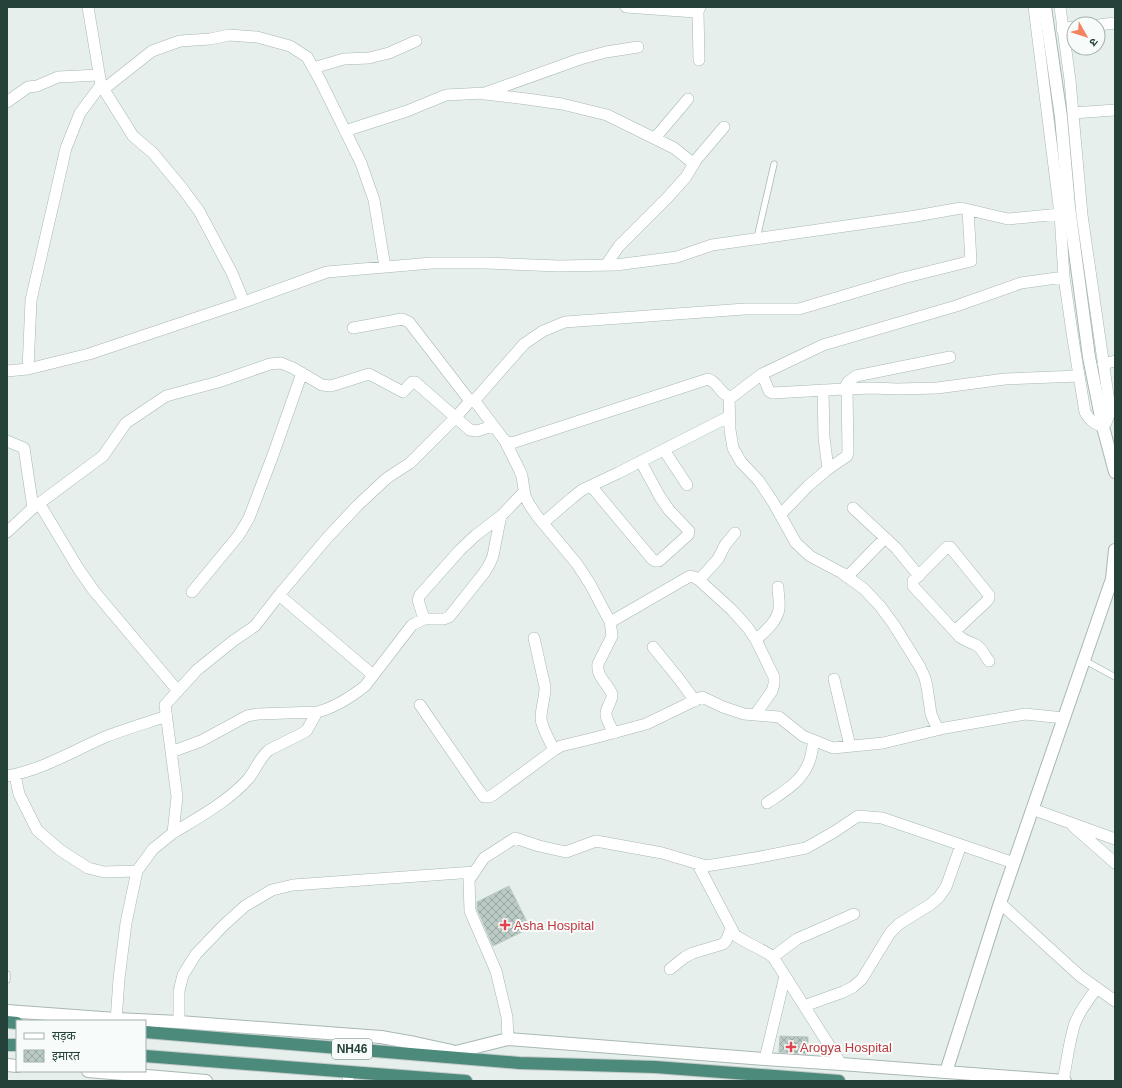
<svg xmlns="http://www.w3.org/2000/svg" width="1122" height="1088" viewBox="0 0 1122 1088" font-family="Helvetica,'Noto Sans Devanagari',sans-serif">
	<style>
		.building { fill: url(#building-cross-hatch); stroke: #b8c9c2 }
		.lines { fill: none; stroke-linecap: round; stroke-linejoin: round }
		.service-casing { stroke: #a8b8b2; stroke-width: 7 }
		.minor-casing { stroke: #a8b8b2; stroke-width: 12 }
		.tertiary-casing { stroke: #a8b8b2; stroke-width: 14 }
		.trunk-casing { stroke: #c2cac8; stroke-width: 14 }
		.service { stroke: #fff; stroke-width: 5.5 }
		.minor { stroke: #fff; stroke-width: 11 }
		.tertiary { stroke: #fff; stroke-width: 12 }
		.trunk { stroke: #4c8a7c; stroke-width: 12 }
		.health-dot { fill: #e0444e; stroke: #f7fbf9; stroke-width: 1.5 }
		.labels { text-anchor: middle; stroke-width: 4; stroke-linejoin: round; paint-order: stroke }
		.shield { fill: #f7fbf9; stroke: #637a73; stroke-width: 1 }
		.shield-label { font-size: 12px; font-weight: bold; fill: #24423a }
		.health-label { font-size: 13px; fill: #be3a42; stroke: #f7fbf9; text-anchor: start }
	</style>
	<defs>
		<pattern id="building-cross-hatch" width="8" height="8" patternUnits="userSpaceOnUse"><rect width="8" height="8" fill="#bbcac4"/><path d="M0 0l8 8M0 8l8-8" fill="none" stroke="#98a6a0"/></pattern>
	</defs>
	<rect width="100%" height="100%" fill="#e6efeb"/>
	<path class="building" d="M509,886L530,928L493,946L477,909V902Z
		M780,1036L808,1037V1054L779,1052Z"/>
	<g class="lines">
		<g class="service-casing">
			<path id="service" d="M757,238L774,164
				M1084,660L1115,677
				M7,974V980"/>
		</g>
		<g class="minor-casing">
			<path id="minor" d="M626,7L695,12L698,11L700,7
				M1034,7L1060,214L1064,277L1073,339L1085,412C1090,421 1094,423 1103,427C1110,418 1109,413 1109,402L1082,215L1070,80L1060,7
				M698,11L699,60
				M1098,25L1115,23
				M1062,29L1074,27
				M313,68L344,59L369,58L389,53L416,41
				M101,85L133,136L153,153L182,188L199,211L232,273L244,302
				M104,89L152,51L180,41L210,39L229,35L257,37L290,46L307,57L320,80L361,163L374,200L385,267
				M485,94L527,99L562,104L607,115L674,148L694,164
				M7,102L28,87L37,86L58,77L99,75
				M1073,113L1115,110
				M345,131L407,111L446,95L485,93L580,59L606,52L638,47
				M655,138L688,99
				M606,265L619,246L668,197L686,177L696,160L724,127
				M353,328L402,319L409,322L470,401
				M1103,364L1115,361
				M28,369L31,300L56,192L66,148L80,113L101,85L88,7
				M7,371L28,369L89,354L244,302L327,272L432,263H486L559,266L616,265L677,257L712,245L916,216L961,208L1008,219L1060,214
				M762,374L769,391L772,393L844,389L873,388L897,389L937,388L1005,379L1079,376
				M844,389L848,382L856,376L950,357
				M823,390L824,437L828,469
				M729,397L730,430L733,448L741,462L759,481L773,502L796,543L810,556L842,573L864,589L880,606L894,625L920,667L925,678L927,687L931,714L938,730
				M474,401L524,344L543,331L565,322L745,309H799L903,278L971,261L968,210
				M7,441L24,448L33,508L7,532
				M505,441L519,469L522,476L525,496L529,504L537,516L577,564L590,584L608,618L610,620H614L690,576L694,577L699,580L732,610L748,628L756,640L774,677V684L772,691L755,715
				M664,450L687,485
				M591,486L652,559L655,561H659L688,535L689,531L669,510L660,497L641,462
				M39,503L78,568L94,591L178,691
				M33,508L103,456L126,423L166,396L218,382L270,364L281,363L293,368L322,385L331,386L369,374L403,392L412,382H415L470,430L477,431L493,426
				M853,508L896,548L919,576
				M780,515L808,486L828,469L847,456L848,452L847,389
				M543,523L572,498L582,490L618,473L730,416
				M847,577L885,538
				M699,580L718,559L725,545L735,533
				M192,592L239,535L249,518L273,455L302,373
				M279,595L373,675
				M424,619L418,600L420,595L460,550L476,535L501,516
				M610,620L612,636L598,664C596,676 607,683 612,694C613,701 605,708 606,715C607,721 611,727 614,733
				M955,631L987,601L989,598V595L950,547H947L913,581V586L960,637C965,641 970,642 976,645C982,648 985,656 989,661
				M534,638L545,687C545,698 541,708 541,718C541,727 550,741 554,750
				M756,640C765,631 777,622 779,609C780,602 778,594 778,587
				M653,647L679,679L695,701
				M834,679L850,746
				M420,705L480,792L484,797H489L493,795L554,750L561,746L594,738L646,724L702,697L723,707L744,714L779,717L803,736L833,748L883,743L945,728L1025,714L1064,718
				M171,752L201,741L247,716L258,714L317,712C334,708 351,697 365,686L412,625L424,619H444L449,617L484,573L489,565L493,556L499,525L501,516L524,492
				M15,775L19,794L37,830L60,850L88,868L104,872L137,871
				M7,776C42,770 73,751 105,737C125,729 146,723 167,716
				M767,803C783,792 802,782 809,762C812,756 812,747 814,741
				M1032,809L1115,839
				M1073,826L1115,863
				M173,833C199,817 229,801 249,778C256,769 260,757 269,750L303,733L307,730L317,712
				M697,863L735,935C747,944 761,948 773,957L841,1064
				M1000,903L1080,976L1115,1001
				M773,957L797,939L854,914
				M670,969L685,957L693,953L723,944L726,941L731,929
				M804,1006L843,992L853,987L862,979L890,933L899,924L931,904L939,897L946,887L961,845
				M116,1021L119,979L126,923L137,871L153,849L173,833L177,797L165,705L197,670L233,641L255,626L279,595L327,538L358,505L387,478L410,463L456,417L470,401H474L477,404L505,441L512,443L708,379C719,382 721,398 733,396L762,374L823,345L956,306L1021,283L1064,277
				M179,1022V991L183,975L196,954L224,925L245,906L272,890L293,885L474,872
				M508,1039L507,1017L496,971L470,911L469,880L484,858L515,838L539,846L566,852L596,841L662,853L706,866L755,858L806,848L834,832L858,816L882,818L1014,863
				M765,1059L785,976
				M348,1081L349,1072
				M1063,1081C1067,1062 1069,1041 1075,1023C1080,1010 1089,999 1097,988"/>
		</g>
		<g class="tertiary-casing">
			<path id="tertiary" d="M1045,7L1061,117L1069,207L1089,357L1103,427L1115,472
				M7,1011L116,1019L179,1022L381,1037L415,1043L452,1051
				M440,1056L508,1039L765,1059L841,1064L1065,1081
				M7,1065L17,1066
				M88,1071L206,1081
				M946,1072L1000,903L1112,579L1115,550"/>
		</g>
		<g class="trunk-casing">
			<path id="trunk" d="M7,1022L17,1023
				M145,1032L519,1063L655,1067L839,1081
				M7,1045H17
				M145,1056L466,1081"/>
		</g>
		<use href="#service" class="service"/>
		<use href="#minor" class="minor"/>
		<use href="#tertiary" class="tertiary"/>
		<use href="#trunk" class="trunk"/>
	</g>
	<g class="health-dot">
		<path d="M503 919h4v4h4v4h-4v4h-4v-4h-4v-4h4z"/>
		<path d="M789 1041h4v4h4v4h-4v4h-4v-4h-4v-4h4z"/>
	</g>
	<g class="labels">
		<rect class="shield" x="332" y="1039" width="40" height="20" rx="3"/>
		<g class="shield-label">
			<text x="352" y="1053">NH46</text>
		</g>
		<g class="health-label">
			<text x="514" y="930">Asha Hospital</text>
			<text x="800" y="1052">Arogya Hospital</text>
		</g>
	</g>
	<rect width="1122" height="1088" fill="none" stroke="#24423a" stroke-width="16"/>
	<rect x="16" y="1020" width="130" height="52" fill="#f7fbf9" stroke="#a3b1ad"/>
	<rect x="24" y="1033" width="20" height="6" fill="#ffffff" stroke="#a3b1ad"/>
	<text x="52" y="1040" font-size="12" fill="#24423a">सड़क</text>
	<rect x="24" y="1050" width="20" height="12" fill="url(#building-cross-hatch)" stroke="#a3b1ad"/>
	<text x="52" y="1060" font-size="12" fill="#24423a">इमारत</text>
	<g transform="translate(1086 36) rotate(129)"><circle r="19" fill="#f7fbf9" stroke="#a3b1ad"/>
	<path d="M0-3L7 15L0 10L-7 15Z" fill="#f4845f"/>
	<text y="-6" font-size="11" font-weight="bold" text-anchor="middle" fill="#24423a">उ</text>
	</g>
</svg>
